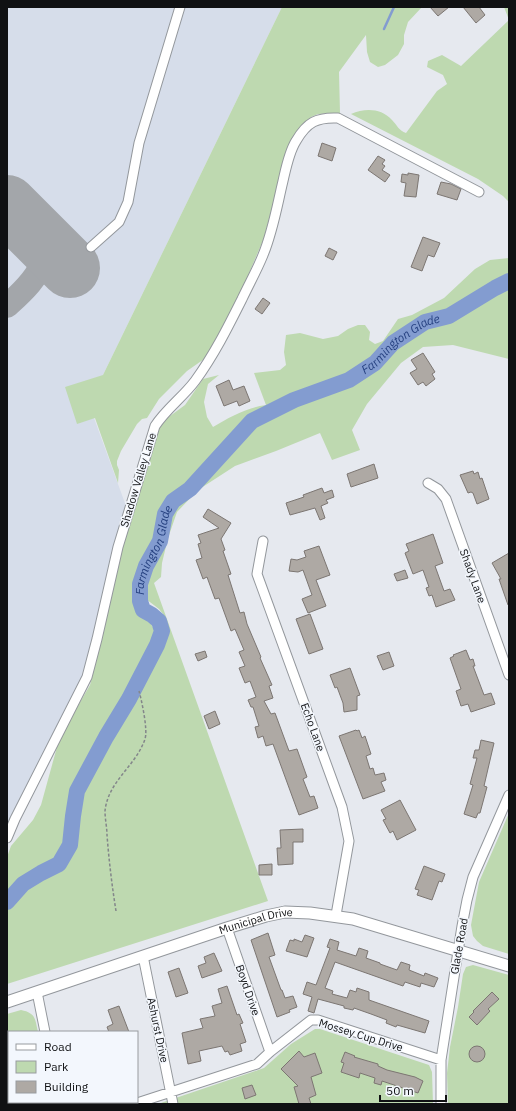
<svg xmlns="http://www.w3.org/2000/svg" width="516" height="1111" viewBox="0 0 516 1111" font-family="'IBM Plex Sans',sans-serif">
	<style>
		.built { fill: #d6ddea }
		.green { fill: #bed9b0 }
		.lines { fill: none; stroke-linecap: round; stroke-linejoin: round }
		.stream { stroke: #839cd0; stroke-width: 2.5 }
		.river { stroke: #839cd0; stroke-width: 16 }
		.taxiway { stroke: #a3a6aa; stroke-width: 24 }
		.runway { stroke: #a3a6aa; stroke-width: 60 }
		.building { fill: #aea9a4; stroke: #7c7672 }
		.minor-casing { stroke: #93979c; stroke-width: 11 }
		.major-casing { stroke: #93979c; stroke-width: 13 }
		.path { stroke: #83868a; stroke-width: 1.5; stroke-dasharray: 3 2; stroke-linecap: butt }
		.minor { stroke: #fff; stroke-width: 9 }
		.major { stroke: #fff; stroke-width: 11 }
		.labels { text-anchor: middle; stroke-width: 3; stroke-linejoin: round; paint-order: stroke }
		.street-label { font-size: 11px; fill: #101113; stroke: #f3f7fd }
		.water-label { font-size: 12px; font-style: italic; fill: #264180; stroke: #f3f7fd }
	</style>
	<rect width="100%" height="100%" fill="#e6e9ef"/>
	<path class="built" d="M7,7H282L103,375L94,418L126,506L109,568L95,631L80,681L13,813L7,828Z"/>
	<path class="green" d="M282,7H422L408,22L404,35V44L398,55L385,65L378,67L370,62L367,52L366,35L339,72L340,113L318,114L311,117L302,126L281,173L264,238L244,285L215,343L207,357L187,371L159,399L147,418L142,419L137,424L121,451L117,461V465L119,470L118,483L95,418L77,424L65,387L103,375Z
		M504,7H509V202L503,196L478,179L351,114C365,108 381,108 392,120C397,125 399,131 406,133L437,91L447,84L443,75L427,67L428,61L442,55L461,66L509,20Z
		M509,258V278L488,288L452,311L421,321L388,344L374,361L348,378L293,399L251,420L190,487L171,501L163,513L159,539L151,554L142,567L135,593L136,608L141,615L151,624L154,629L155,636L152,644L134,680L125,703L76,785L66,847L60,857L56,863L23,881L7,898V857L11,846L33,820L41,805L57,747L71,718L90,685L102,639L123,546L158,431L162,423L166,419L185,405L203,379L219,375L208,384L204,402L207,417L213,427C230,417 246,408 266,405L254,373L280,370L286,365L284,352L286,335L300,333L323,339L338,336L348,329L358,325H365L370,332L369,340L375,344L383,341L398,319L412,315L444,298L475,269L490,260Z
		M509,283V359L453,345L423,347L401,363L367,404L352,430L360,450L332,460L320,433L276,451L235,466L198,490L177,512L168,538L162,563L161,577L154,583L268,901L7,984V905L24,887L61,867L66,860L74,842L80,791L121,717L142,685L161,648L166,633L167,623L163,614L159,609L146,599L145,594V577L150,571L157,555L162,538L167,516L174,503L193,488L255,423L268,414L294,401L350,381L378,364L393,348L417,329L426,325L451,319L490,294Z
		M509,813V954L483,946L477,941L473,936L471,925L479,882Z
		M473,965L509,975V1104H448L447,1073L450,1047L458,1007L463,974L466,967Z
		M21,1010C36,1013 35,1019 38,1032H9V1102H53V1104H7V1014Z
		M315,1029H320L429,1065L432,1072L433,1104H158L264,1068L291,1044Z"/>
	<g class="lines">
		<path class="stream" d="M384,29L394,7"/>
		<path class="river" id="s1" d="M7,902L23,884L41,873L59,864L70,845L73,816L77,791L106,737L129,699L157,645L162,631L159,621L152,615L143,610L140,601V584L146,566L160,541L165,514L173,501L190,489L252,421L294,400L349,380L375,363L393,343L425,322L449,316L495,288L509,281"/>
		<path class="taxiway" d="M7,306C19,295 41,276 42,259C43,250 39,242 36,234"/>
		<path class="runway" d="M7,205L70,268"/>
	</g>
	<path class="building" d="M430,7H449L438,16Z
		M463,7H479L485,15L476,23Z
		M322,143L336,148L332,161L318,156Z
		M378,156L385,160L382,164L385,166L382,170L390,175L385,182L368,170Z
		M408,173L419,175L416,197L404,196L406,183L401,182L402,174L408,175Z
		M441,182L451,184L461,189L457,200L437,194Z
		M423,237L440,243L434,257L428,255L422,271L411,267Z
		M329,248L337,252L333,260L325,256Z
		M263,298L270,303L262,314L255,309Z
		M423,353L435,372L432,374L435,379L426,386L423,382L418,385L410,373L417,369L411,360Z
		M229,380L233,390L244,386L250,401L239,406L237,401L224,406L216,386Z
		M374,464L378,478L351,487L347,474Z
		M473,471L474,474L478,472L480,479L482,478L489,499L477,504L473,493L471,492L468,493L460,475Z
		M322,488L324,493L332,490L334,497L326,500L328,503L321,506L325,518L320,520L315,508L290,515L286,503L304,497L303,495Z
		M208,509L231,523L221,539L225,550L223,551L231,574L228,575L240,613L244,612L247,624L261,657L260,658L272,685L269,686L273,698L264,701L271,714L275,713L289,751L297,749L307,777L303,779L310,797L314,796L318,808L299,815L273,744L266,746L263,736L258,738L255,727L259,726L253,707H251L248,700L256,697L250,681L245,683L239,668L245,666L239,652L244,650L235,629L231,631L219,598L215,599L207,577L203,579L196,560L202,558L198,544L201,543L198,535L219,528L203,517Z
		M433,534L443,563L435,566L444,591L450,589L455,600L436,607L432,595L429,596L426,588L429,587L423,570L413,574L405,553L409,551L406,544Z
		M319,546L330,575L316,580L326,606L308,613L302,599L312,595L303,570L298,572L289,571L291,559L297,560L306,557L304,551Z
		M509,553V605H508L499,579H501L492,563Z
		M405,570L408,578L397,581L394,574Z
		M310,614L323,649L309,654L296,619Z
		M466,650L470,660L473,659L475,666H473L484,695L491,693L495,704L471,712L468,704L461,706L456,691L461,689L450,658L454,656L453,655Z
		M205,651L207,657L198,661L195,654Z
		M389,652L394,666L383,670L377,656Z
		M350,668L360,695L357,696V710L344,712L343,703L337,687L335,688L330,675Z
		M215,711L220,724L209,729L204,716Z
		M356,730L357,731L359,730L362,738L365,736L371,754L366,756L370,769L373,768L375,775L384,773L386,780L381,782L385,791L363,799L339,736Z
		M481,740L494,743L484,786L487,787L480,813H478L476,818L464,814L473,785L470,784L477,758H473L475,750H479Z
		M400,800L416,830L397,840L393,831L390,833L383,820L386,819L381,810Z
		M303,829V842H293V864L278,865L277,848H281L280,830Z
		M272,864V875H259V865Z
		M424,866L445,874L442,882L439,881L432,900L417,895L419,890L415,889Z
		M268,933L275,955L269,957L281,990H282L285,998L293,996L297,1007L289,1010L290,1012L277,1017L251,940Z
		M305,935L314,938L307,957L286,951L290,940L294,941V939L302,942Z
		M330,939L339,942L337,950L356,956L359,948L368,951L366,958L380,963V964L397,970L401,962L410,965L409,970L424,976L425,973L438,978L434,987L421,983L420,987L405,982L403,986L335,962L325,988L333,991L332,994L347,998L350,990L356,992L357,988L369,992V1000L429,1021L425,1033L397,1025L396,1027L386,1023L387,1020L371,1014L354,1008L353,1010L344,1008V1006L318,999L314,1013L308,1011L312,997L303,994L307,982L316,985L330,948L327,947Z
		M214,953L222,971L202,978L198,966L206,963L204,957Z
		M179,968L188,993L176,997L168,972Z
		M227,986L237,1015L239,1014L243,1023L240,1024L246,1042L240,1044L242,1051L230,1055L228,1051L225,1052L222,1046L199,1051L201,1061L188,1064L182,1033L203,1028L200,1019L215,1016L212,1006L222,1003L218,989Z
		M492,992L499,999L488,1009L490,1011L477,1025L469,1017L474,1012L473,1011Z
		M119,1006L129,1032H109L107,1027L113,1024L108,1010Z
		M469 1054a8 8 0 1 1 16 0a8 8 0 1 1-16 0Z
		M299,1051L304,1057L315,1053L322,1073L311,1077L316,1095L309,1098L311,1104H299L294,1087L298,1086L281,1069Z
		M345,1052L355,1056L354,1057L378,1064V1066L387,1070L415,1077L423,1081L418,1093L382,1081L381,1085L374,1083L375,1078L360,1073L359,1078L341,1072L344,1063L341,1062Z
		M252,1085L256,1095L245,1099L242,1088Z"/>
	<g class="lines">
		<g class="minor-casing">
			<path id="minor" d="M91,247L119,222L128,202L139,143L180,7
				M428,483L438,489L446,499L509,675
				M263,541L257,574L342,807L349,841L336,915
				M7,838L15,819L87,677L97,639L118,547L155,426C166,409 183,397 195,381C214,355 228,327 242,299C249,284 257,270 263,255C273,231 277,206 283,181C286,168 289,152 296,141C307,122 317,117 338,118L479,192
				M227,928L270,1052
				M143,956L173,1104
				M37,992L45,1032
				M59,1102L60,1104
				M134,1104L257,1064L270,1052L311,1020H318L441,1060
				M441,1104V1060L462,926L467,900L473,877L509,795"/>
		</g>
		<g class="major-casing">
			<g id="major">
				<path id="s2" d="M7,1002L227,928L266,916L285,912L310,913L353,919L509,966"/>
			</g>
		</g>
		<path class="path" d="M116,911C112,886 109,861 107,835C107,828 105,819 105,811C108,781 136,766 145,739C148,730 142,702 139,691"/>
		<use href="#minor" class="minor"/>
		<use href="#major" class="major"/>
	</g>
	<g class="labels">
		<g class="street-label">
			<text transform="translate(138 480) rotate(-73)" y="4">Shadow Valley Lane</text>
			<text transform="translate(473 576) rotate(70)" y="4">Shady Lane</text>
			<text transform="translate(313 727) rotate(70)" y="4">Echo Lane</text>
			<text dy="4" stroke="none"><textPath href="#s2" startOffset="262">Municipal Drive</textPath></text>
			<text transform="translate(459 946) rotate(-80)" y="4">Glade Road</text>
			<text transform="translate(248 990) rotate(71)" y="4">Boyd Drive</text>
			<text transform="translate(158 1030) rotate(78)" y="4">Ashurst Drive</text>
			<text transform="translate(361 1035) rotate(17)" y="4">Mossey Cup Drive</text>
		</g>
		<g class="water-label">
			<text dy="4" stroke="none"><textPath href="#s1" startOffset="752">Farmington Glade</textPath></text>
			<text dy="4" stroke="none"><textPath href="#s1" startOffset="416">Farmington Glade</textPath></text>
		</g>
	</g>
	<rect width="516" height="1111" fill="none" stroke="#101113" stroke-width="16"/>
	<rect x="8" y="1031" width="130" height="72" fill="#f3f7fd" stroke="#989b9f"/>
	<rect x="16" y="1044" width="20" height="6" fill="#ffffff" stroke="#989b9f"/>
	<text x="44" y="1051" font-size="12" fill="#101113">Road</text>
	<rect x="16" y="1061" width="20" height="12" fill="#bed9b0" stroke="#989b9f"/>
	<text x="44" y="1071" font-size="12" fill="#101113">Park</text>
	<rect x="16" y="1081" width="20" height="12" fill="#aea9a4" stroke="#989b9f"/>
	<text x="44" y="1091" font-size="12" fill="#101113">Building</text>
	<path d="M380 1095v6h66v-6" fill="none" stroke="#101113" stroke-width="2"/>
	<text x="386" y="1095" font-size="12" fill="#101113" stroke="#f3f7fd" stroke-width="3" paint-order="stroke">50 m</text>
</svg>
